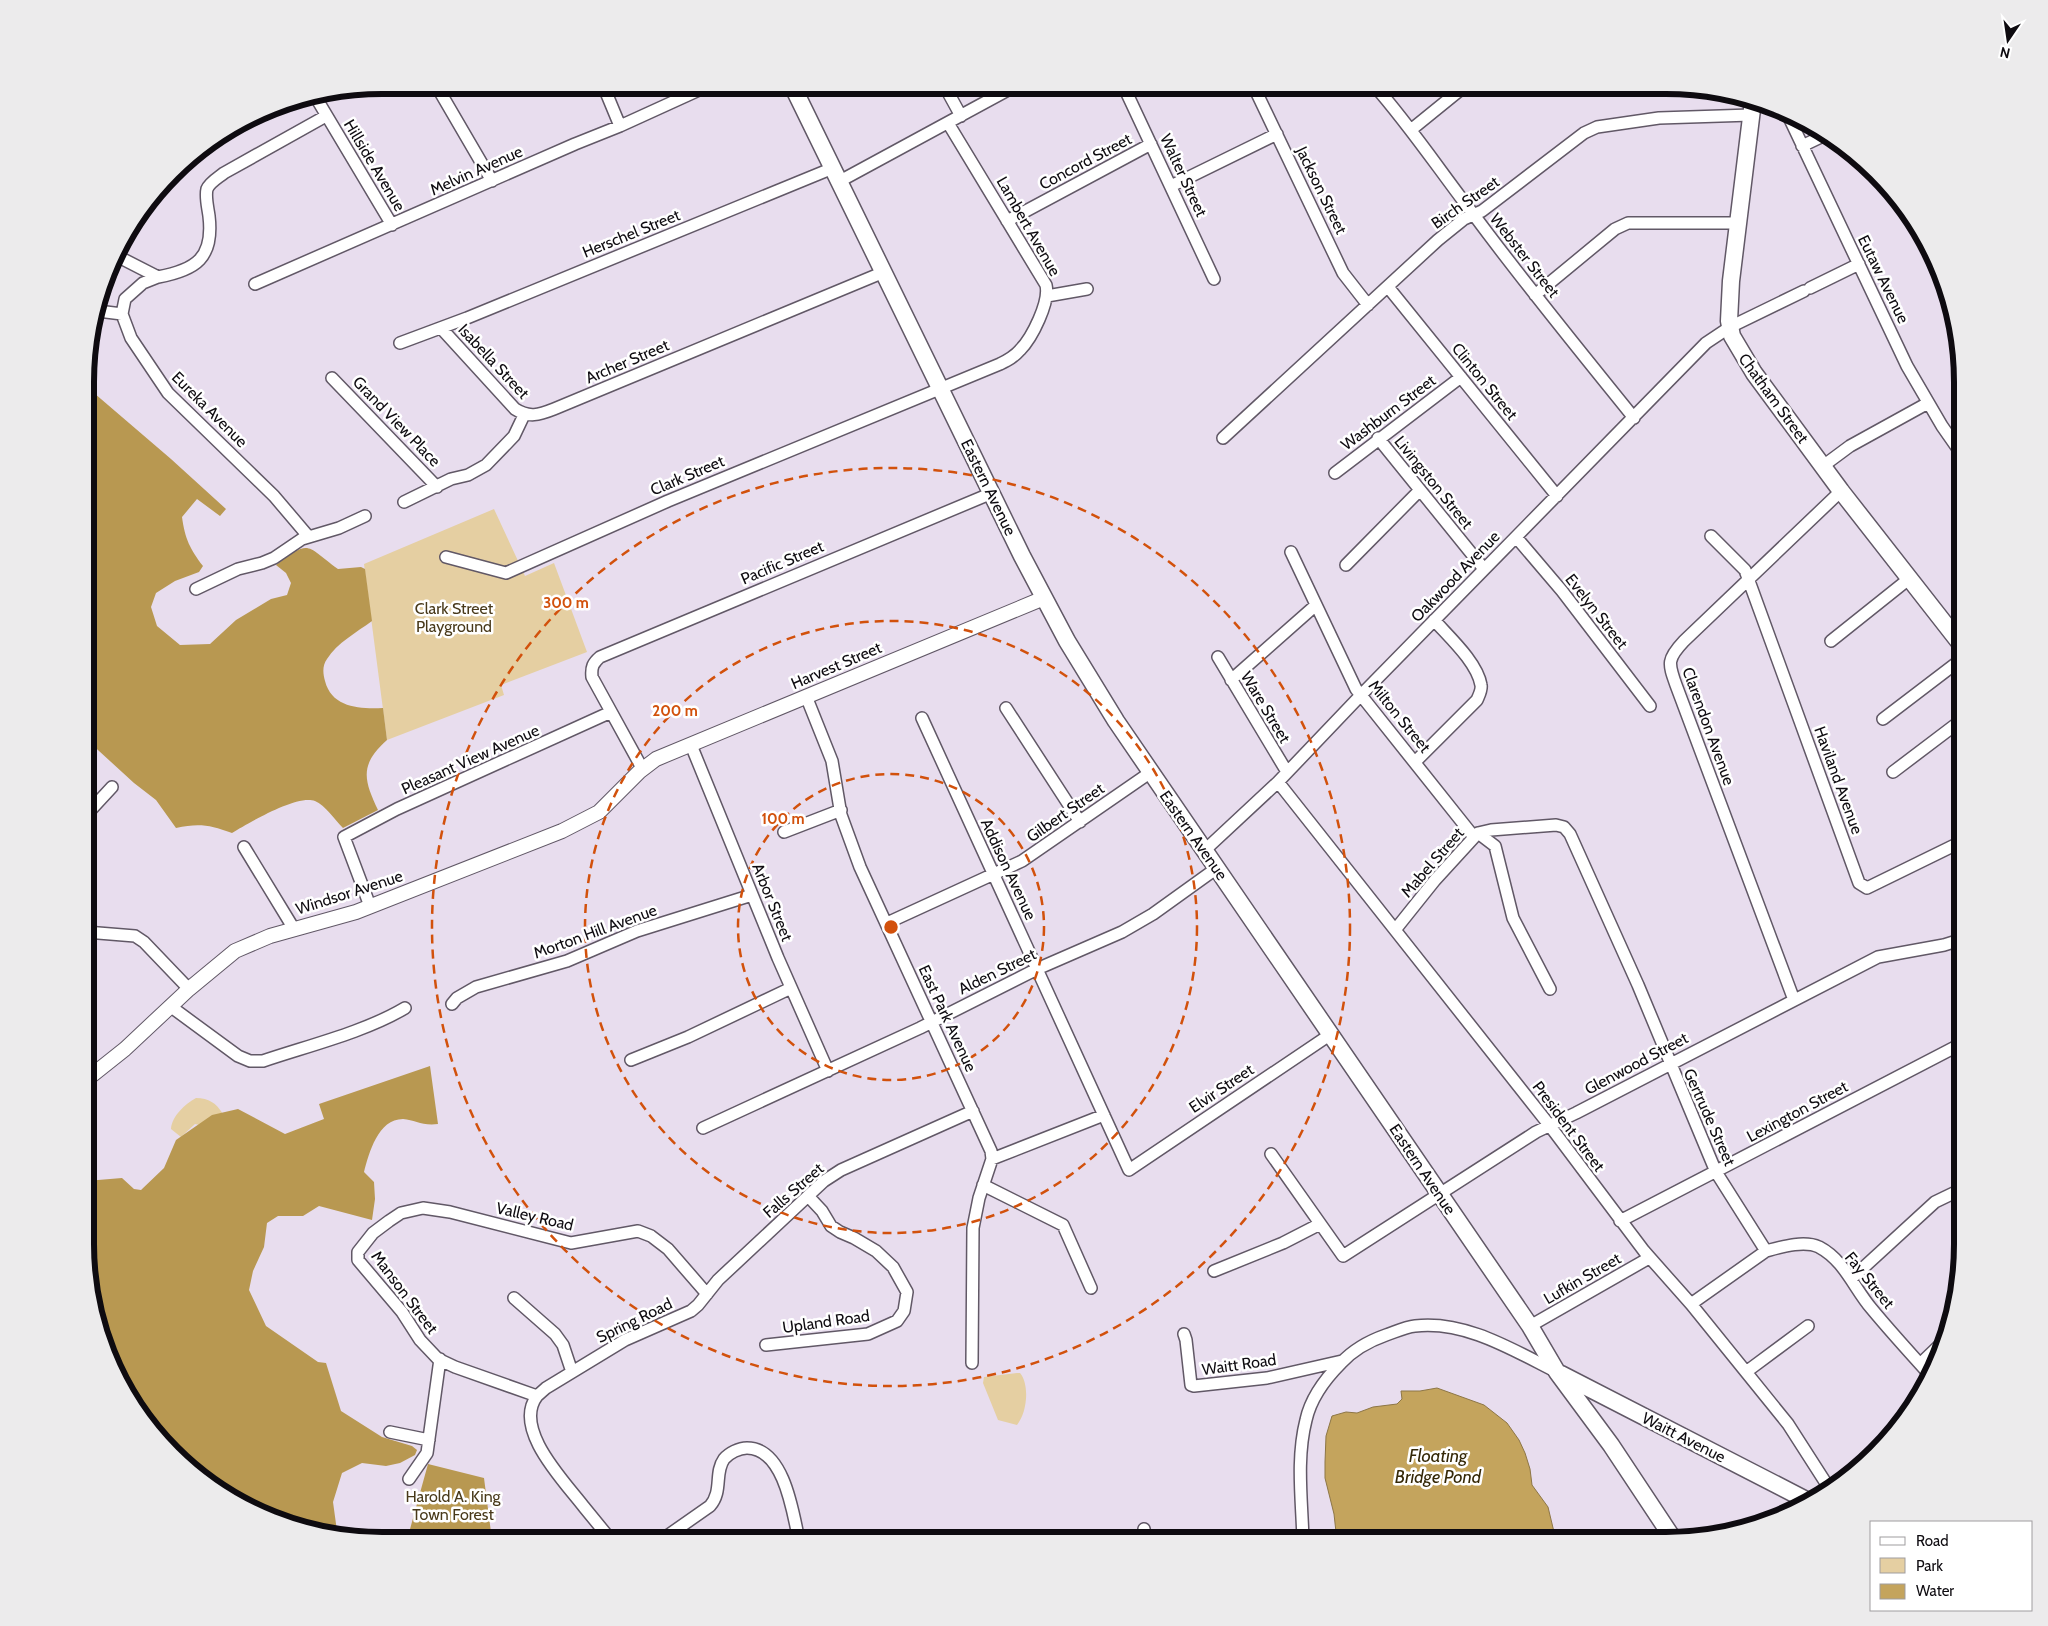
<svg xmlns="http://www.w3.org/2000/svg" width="2048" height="1626" viewBox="0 0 2048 1626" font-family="Cabin,sans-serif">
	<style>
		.green { fill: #e5cfa2 }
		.forest { fill: #b89851 }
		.water { fill: #c4a45d; stroke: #8d7646 }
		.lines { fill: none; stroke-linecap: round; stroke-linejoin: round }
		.minor-casing { stroke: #615866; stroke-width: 14 }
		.tertiary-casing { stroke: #615866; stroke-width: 16 }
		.secondary-casing { stroke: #615866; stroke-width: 19 }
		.minor { stroke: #fff; stroke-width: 11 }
		.tertiary { stroke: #fff; stroke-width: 14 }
		.secondary { stroke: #fff; stroke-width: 16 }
		.ring { fill: none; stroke: #d2510c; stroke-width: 2.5; stroke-dasharray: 9 6 }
		.labels { text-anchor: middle; stroke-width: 5; stroke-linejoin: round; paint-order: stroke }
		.street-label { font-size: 16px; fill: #0e0b10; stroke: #fff }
		.park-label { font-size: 16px; fill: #48391a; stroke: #fff }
		.water-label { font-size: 18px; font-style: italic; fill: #342706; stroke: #fff }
		.rim { fill: none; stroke: #0e0b10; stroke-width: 6 }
		.centre { fill: #d2510c; stroke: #fff; stroke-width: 2.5 }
		.ring-label { font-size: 15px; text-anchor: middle; font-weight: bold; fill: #d2510c; stroke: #fff; stroke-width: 5; stroke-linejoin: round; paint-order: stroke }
	</style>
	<rect width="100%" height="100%" fill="#e8ddee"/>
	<path class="green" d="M494,509L525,576L554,563L587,652L501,685L504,695L387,740L364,564Z
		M196,1098C209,1098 216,1103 223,1114L204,1126L195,1124L181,1137L171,1129C172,1116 185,1104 196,1098Z
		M1017,1373H1020C1030,1385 1027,1413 1017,1425L998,1420L983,1383L984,1377Z"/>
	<path class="forest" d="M87,387L171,459L226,509L220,516L197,499L182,517C185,539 190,549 203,566L199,572L175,581L156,593L151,607L157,626L180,645L210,644L236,620L271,599L287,595L291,583L286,573L276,565C311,538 306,546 338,569L361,567L365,569L372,621C357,632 337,643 327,659C322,666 323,674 325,681C332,708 360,709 383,708L387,740C359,765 364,780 378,810L343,828C335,820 325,805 315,801C297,794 249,823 232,833C210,825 199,823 176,828L156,800L134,783L87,740Z
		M430,1066L438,1124C422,1126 415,1120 403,1119C378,1119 369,1153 364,1172L374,1182L375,1199L372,1220L319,1206L303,1216H278L267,1223L264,1247L253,1271L249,1290L266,1326L318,1362L326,1363L341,1411L382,1437L412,1446L417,1450L415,1455L400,1463L386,1466L362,1463L342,1473L333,1502L337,1531L348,1537L268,1518L186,1467L116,1376L86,1264V1249L93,1225L86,1213V1181L122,1178L134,1189L141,1190L164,1168L176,1140L212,1115L238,1109L285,1134L324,1119L319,1104Z
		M428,1464L484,1478L492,1540H407Z"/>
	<path class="water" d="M1437,1388L1484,1405L1507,1423L1519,1440L1525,1453L1530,1469L1532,1485L1548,1507L1554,1532L1553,1541H1337L1334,1514L1325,1478V1462L1326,1436L1332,1416L1346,1412L1357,1413L1373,1407L1397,1404L1402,1399L1401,1391H1420Z"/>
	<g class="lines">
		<g class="minor-casing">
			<path id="minor" d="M436,85L492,181
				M603,85L620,126
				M673,85L679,98
				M944,85L961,116
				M1123,85L1214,279
				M1253,85L1343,273L1368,305
				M1374,85C1411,127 1440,171 1474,215C1525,284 1580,351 1634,418
				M315,96L392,225
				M1786,111L1907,366L1942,426L1963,456
				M1412,129L1465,86
				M1802,146L1825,135
				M840,181L1017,85
				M1171,186L1277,134
				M1007,221L1151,144
				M117,256L158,277C196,270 214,258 209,216C208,208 205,197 207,189C210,182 218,178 224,173L326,116
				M158,277L143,283L125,299L122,314L131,338L168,393L274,496L308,536
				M255,284L575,144L620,126L710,85
				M1388,287L1557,496
				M1810,288L1859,264
				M1535,295L1615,229L1628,223H1738
				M1047,296L1087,289
				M98,311L122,314
				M441,328L515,409C529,418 539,415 554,409L884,272
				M400,343L467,318L833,168
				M332,378L437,487
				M1223,438L1438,240L1464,219L1482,211L1584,133L1597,127L1659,118L1751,115
				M1378,438L1484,569
				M1823,466L1850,446L1928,403
				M1335,473L1461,377
				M404,502L451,479L468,475L486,465L514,436L524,415
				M1711,536L1745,570L1859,883L1867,888L1963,841
				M1516,537L1562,591L1650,706
				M1291,552L1356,689L1474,837
				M446,557L506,573L668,501L1000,364C1008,360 1014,357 1020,350C1032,338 1050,302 1046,285L948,123
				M1346,565L1420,490
				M196,589L238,569L262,563L274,558L302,539L339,528L365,516
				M1831,641L1910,578
				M1218,657L1287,772
				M1231,680L1316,605
				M806,696L832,761L841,815L860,867L991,1151L992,1159L979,1198L973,1228L972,1363
				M1006,708L1080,822
				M922,718L1129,1170L1331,1034
				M1883,719L1963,658
				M691,745L778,958L828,1071
				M1415,762L1477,700C1479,695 1482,690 1481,685C1477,662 1449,637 1434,620
				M642,768L592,677C591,667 593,663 600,657L992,493
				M1893,772L1963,719
				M1278,782L1550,1126L1644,1251L1691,1304L1788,1424L1831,1491
				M87,814L112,787
				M784,832L841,810
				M1478,833L1495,846L1513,918L1550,989
				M244,847L294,929
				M1205,850L1278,782L1361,695L1706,343L1730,327L1804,291
				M370,906L344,837L397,809L611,712
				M887,923L1022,861L1151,772
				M1395,930L1435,880L1478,833L1491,830L1556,825L1564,827L1570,834L1638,985L1716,1172L1766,1251L1691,1304
				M86,932L135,936L144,942L189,989
				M1794,1000L1676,685C1668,663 1667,659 1684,641L1841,491
				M452,1004L457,998L476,987L567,961L637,931L752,895
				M170,1006L238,1056L250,1061H263C307,1046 365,1032 405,1008
				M631,1060L688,1037L791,988
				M703,1128L920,1028L1037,969L1122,932L1153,914L1217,868
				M1271,1154L1343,1256L1536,1132L1576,1113L1878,957L1944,945L1963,939
				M992,1159L1104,1115
				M983,1185L1063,1225L1091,1288
				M1620,1221L1963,1043
				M1766,1251C1781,1247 1804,1240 1819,1247C1844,1260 1854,1288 1871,1308C1890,1331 1910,1353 1930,1375
				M1214,1271L1283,1243L1320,1224
				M1851,1279L1935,1202L1962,1189
				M707,1294L668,1249L651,1236L638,1231L571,1243L450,1212L423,1208L401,1213L389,1221L373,1233L358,1252V1260L402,1312L420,1340L438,1359L455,1367L537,1396L546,1388L625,1340L691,1311L698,1305L718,1280L824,1181L841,1170L973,1111
				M514,1298L555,1334L563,1345L572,1372
				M1530,1326L1649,1258
				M1184,1334L1186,1340L1191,1385L1194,1386L1267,1378L1342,1361
				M766,1345L868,1334L897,1321L904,1311L907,1292L893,1267L876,1251L854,1238L840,1232L831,1226L822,1211L808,1196
				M1920,1364L1944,1341
				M1746,1372L1808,1326
				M537,1396C512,1429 565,1482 584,1507C593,1518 602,1529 611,1540
				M390,1432L429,1440
				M409,1479L427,1453L440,1359
				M1144,1529L1146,1541
				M660,1541L710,1506C723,1491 714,1473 724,1459C729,1453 739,1448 747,1448C784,1448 793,1512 799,1541
				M1303,1541C1302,1501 1296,1459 1306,1420C1311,1397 1325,1379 1341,1363C1353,1350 1369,1341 1386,1335C1395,1332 1405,1327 1415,1326C1465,1320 1513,1350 1557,1372"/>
		</g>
		<g class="tertiary-casing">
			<path id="tertiary" d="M86,1080L125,1049L189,989L235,951L270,936L356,912L562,831L599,812L639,772L656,759L1044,598"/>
		</g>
		<g class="secondary-casing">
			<path id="secondary" d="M792,85L1022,556L1067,641L1116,721L1530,1326L1557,1372L1611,1445L1674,1540
				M1753,101L1731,281L1729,321L1732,336L1754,373L1841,491L1963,647
				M1561,1374L1810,1502"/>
		</g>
		<use href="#minor" class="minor"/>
		<use href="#tertiary" class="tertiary"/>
		<use href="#secondary" class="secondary"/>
	</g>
	<g class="ring">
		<circle cx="891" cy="927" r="153"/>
		<circle cx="891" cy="927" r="306"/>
		<circle cx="891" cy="927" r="459"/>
	</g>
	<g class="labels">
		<g class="street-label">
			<text transform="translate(1085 161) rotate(-28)" y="6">Concord Street</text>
			<text transform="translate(375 165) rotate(59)" y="6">Hillside Avenue</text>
			<text transform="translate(476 170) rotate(-24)" y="6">Melvin Avenue</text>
			<text transform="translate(1184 175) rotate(65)" y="6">Walter Street</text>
			<text transform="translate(1322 190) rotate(64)" y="6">Jackson Street</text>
			<text transform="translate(1465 202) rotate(-35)" y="6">Birch Street</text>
			<text transform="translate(1029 226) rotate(60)" y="6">Lambert Avenue</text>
			<text transform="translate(631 233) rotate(-22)" y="6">Herschel Street</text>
			<text transform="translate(1525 255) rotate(52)" y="6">Webster Street</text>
			<text transform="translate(1884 279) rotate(64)" y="6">Eutaw Avenue</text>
			<text transform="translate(494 361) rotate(47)" y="6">Isabella Street</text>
			<text transform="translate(627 361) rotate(-23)" y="6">Archer Street</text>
			<text transform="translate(1485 381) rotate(51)" y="6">Clinton Street</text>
			<text transform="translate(1774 398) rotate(54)" y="6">Chatham Street</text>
			<text transform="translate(210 409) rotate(45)" y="6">Eureka Avenue</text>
			<text transform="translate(1388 412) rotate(-37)" y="6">Washburn Street</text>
			<text transform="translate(397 421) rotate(46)" y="6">Grand View Place</text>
			<text transform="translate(687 475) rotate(-23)" y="6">Clark Street</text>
			<text transform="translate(1434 482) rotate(51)" y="6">Livingston Street</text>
			<text transform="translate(989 487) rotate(64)" y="6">Eastern Avenue</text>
			<text transform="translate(782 562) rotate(-23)" y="6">Pacific Street</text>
			<text transform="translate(1455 576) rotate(-46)" y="6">Oakwood Avenue</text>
			<text transform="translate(1597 611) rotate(52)" y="6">Evelyn Street</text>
			<text transform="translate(836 665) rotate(-23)" y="6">Harvest Street</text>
			<text transform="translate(1266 707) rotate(59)" y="6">Ware Street</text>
			<text transform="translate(1400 716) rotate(51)" y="6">Milton Street</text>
			<text transform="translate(1709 726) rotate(70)" y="6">Clarendon Avenue</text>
			<text transform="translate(470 759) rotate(-24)" y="6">Pleasant View Avenue</text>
			<text transform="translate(1839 780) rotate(70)" y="6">Haviland Avenue</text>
			<text transform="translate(1065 812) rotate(-35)" y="6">Gilbert Street</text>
			<text transform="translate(1194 835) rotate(55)" y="6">Eastern Avenue</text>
			<text transform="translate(1432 862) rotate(-49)" y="6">Mabel Street</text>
			<text transform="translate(1009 869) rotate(65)" y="6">Addison Avenue</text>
			<text transform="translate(349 892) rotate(-18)" y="6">Windsor Avenue</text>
			<text transform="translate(773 902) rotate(68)" y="6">Arbor Street</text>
			<text transform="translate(595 931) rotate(-20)" y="6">Morton Hill Avenue</text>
			<text transform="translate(997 971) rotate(-26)" y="6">Alden Street</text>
			<text transform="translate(948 1018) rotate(65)" y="6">East Park Avenue</text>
			<text transform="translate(1636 1063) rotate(-28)" y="6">Glenwood Street</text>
			<text transform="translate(1221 1088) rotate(-34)" y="6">Elvir Street</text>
			<text transform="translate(1797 1111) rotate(-28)" y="6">Lexington Street</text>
			<text transform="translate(1710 1117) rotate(66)" y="6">Gertrude Street</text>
			<text transform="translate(1569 1126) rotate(53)" y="6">President Street</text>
			<text transform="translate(1423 1169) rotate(56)" y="6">Eastern Avenue</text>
			<text transform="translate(793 1190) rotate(-41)" y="6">Falls Street</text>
			<text transform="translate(535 1216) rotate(13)" y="6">Valley Road</text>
			<text transform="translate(1582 1278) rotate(-30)" y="6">Lufkin Street</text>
			<text transform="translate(1870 1280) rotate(51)" y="6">Fay Street</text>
			<text transform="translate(405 1292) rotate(53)" y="6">Manson Street</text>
			<text transform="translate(634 1320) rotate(-26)" y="6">Spring Road</text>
			<text transform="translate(826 1321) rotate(-8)" y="6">Upland Road</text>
			<text transform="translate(1239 1364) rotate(-8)" y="6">Waitt Road</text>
			<text transform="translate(1684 1437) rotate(27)" y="6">Waitt Avenue</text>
		</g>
		<g class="park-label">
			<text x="454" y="614">Clark Street<tspan x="454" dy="18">Playground</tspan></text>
			<text x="453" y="1502">Harold A. King<tspan x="453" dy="18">Town Forest</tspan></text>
		</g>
		<g class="water-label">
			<text x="1438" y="1462">Floating<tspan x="1438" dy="21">Bridge Pond</tspan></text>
		</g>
	</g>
	<path d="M0 0H2048V1626H0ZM382 94H1666A288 288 0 0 1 1954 382V1244A288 288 0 0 1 1666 1532H382A288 288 0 0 1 94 1244V382A288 288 0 0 1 382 94Z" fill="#ecebec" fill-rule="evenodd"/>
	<path class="rim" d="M382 94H1666A288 288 0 0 1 1954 382V1244A288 288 0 0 1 1666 1532H382A288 288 0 0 1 94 1244V382A288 288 0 0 1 382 94Z"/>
	<circle cx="891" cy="927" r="8" class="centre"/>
	<g class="ring-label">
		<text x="566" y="608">300 m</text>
		<text x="675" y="716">200 m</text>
		<text x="783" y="824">100 m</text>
	</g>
	<rect x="1870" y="1521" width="162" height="90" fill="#ffffff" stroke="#9f9d9f"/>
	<rect x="1880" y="1537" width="25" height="8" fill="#ffffff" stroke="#9f9d9f"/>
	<text x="1916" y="1546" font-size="15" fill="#0e0b10">Road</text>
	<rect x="1880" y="1558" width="25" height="15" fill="#e5cfa2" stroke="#9f9d9f"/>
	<text x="1916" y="1571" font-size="15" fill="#0e0b10">Park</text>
	<rect x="1880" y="1584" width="25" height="15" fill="#c4a45d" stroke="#9f9d9f"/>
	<text x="1916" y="1596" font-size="15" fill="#0e0b10">Water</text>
	<g transform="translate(2008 40) rotate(193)" stroke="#ffffff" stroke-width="4" paint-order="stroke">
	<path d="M0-4L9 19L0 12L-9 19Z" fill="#0e0b10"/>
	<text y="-8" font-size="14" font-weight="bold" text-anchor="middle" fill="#0e0b10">N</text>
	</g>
</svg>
